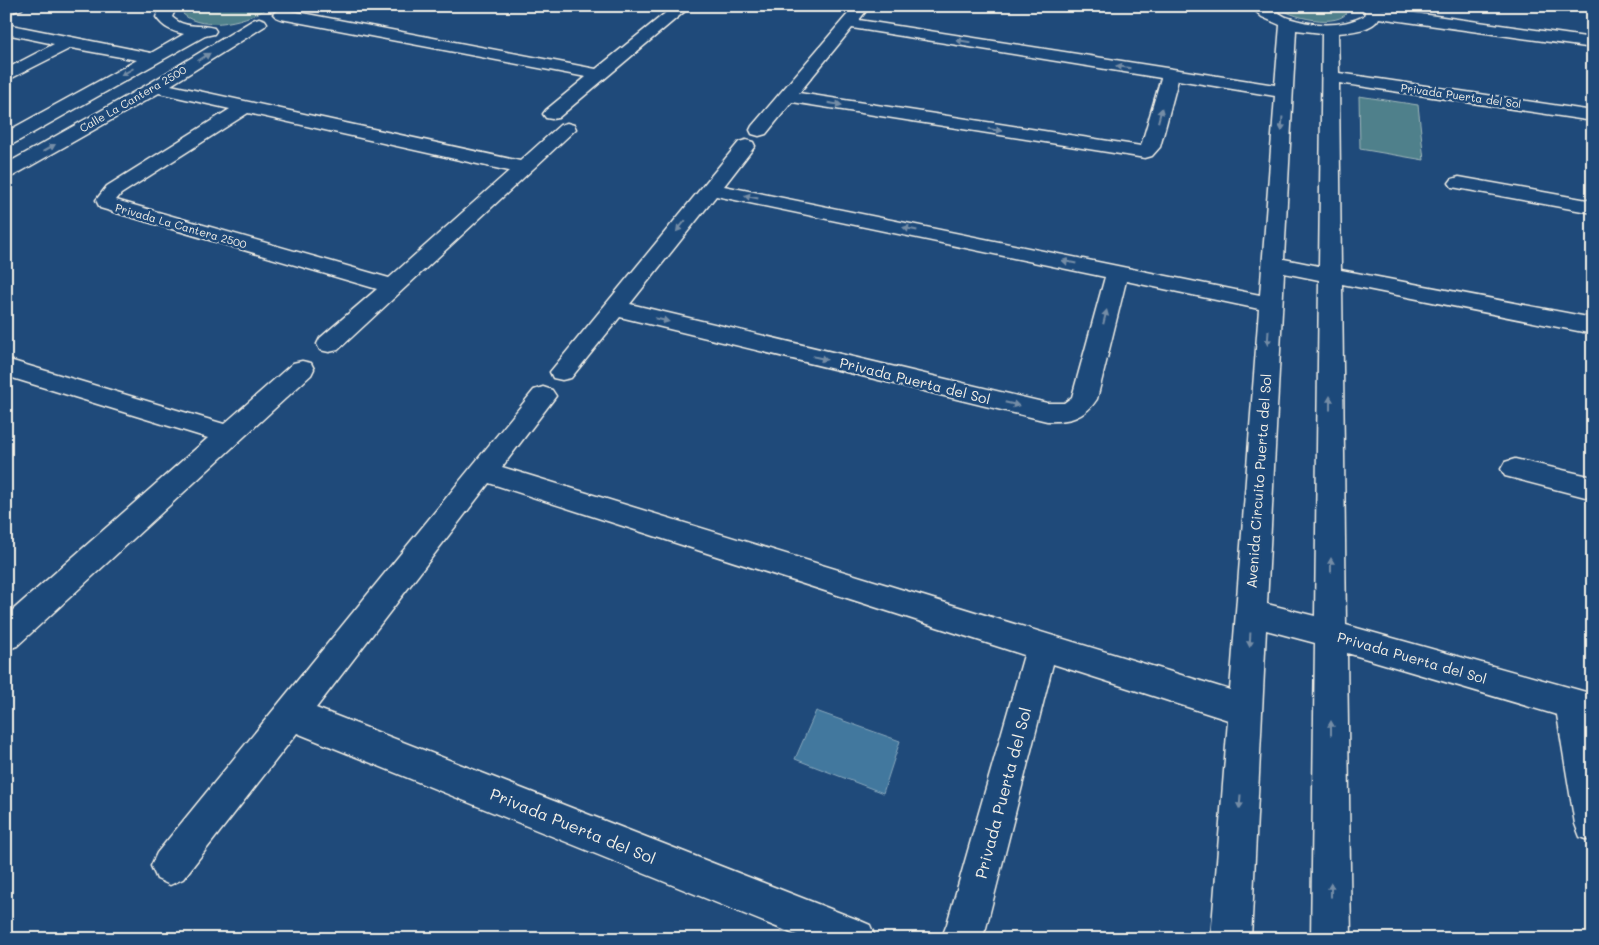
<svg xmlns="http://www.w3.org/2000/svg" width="1599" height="945" viewBox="0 0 1599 945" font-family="Mali,sans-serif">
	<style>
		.green { fill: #4f808b; stroke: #a2b8ba }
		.water { fill: #42789e; stroke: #89a8bc }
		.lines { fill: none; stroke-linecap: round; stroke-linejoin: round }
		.minor-casing { stroke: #f4f1e8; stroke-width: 3 }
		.minor { fill: #1f4a7a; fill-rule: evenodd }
		.oneway { fill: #748da6 }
		.labels { text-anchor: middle; stroke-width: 5; stroke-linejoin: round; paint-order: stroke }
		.far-street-label { font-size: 11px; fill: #f4f1e8; stroke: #1f4a7a }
		.street-label { font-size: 14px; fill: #f4f1e8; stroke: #1f4a7a }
		.near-street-label { font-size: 16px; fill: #f4f1e8; stroke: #1f4a7a }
	</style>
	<rect width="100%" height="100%" fill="#1f4a7a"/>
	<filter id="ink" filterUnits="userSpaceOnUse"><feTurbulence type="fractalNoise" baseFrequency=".02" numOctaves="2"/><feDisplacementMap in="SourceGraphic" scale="10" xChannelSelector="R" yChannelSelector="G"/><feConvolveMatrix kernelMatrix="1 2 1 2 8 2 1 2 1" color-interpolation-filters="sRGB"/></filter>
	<g filter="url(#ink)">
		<path class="green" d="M186,6H271C251,20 203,33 183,14Z
			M1276,6H1347L1349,10C1339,30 1289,17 1276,6Z
			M1359,96L1418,105L1424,160L1360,149Z"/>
		<path class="water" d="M816,711L900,741L883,793L795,759Z"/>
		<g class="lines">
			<g class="minor-casing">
				<path id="minor" d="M6,6H24L22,9L6,14Z
					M161,6H177L172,17C185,29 198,24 214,28L216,31L214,34L205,36L13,144L6,146V132L137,60L71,48L6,81V69L54,44L6,34V24L151,53L184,34C171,31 164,28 156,17Z
					M674,6H691L558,118L552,119L546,118L543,114L546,110L586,77L281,19L276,17L273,14L276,11L281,9L596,69Z
					M858,6L863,8L866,11L859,20L1275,85L1280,25L1262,17L1250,6C1254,6 1261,5 1265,6C1272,8 1280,14 1286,17C1310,26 1341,28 1364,16L1365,12L1362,6H1378L1379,8L1593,38V48L1379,18C1373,30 1351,32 1338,33L1339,73L1593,111V121L1339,83L1341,270L1593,318V334L1342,284L1346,625L1593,694V842L1580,837L1575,824L1557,715L1347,653L1351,939H1311L1315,643L1266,630L1251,939H1211L1228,720L1053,664L986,928L981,939H941L947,924L1024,655L489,483L316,708L856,919L870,925L876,939H806L297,733L183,879L170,885L157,879L151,866L157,853L534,390L543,387L552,390L556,396L502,467L1230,690L1259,309L1126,281L1097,399C1085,418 1068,422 1047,421L620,317L571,378L562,380L553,378L550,372L739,142L746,140L753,142L755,146L724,186L1260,295L1275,96L1178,80L1160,147L1152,156L1145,158L792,102L766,134L759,136L752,134L750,130L752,126L853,8ZM852,28L1161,78L1141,146L799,93ZM1296,30L1322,33L1319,266L1284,259ZM716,196L1105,277L1072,397L1064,403H1047L630,304ZM1284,273L1319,280L1315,616L1267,604Z
					M1173,6H1194L1192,9H1175Z
					M259,18L265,20L267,23L265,26L171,85L520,161L560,125L567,123L574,125L576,129L338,350L329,352L320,350L317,344L320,338L377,289L100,208L96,200L107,186L230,109L159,93L13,176L6,178V164L150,83L253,20ZM248,113L509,171L389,278L116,200L121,194Z
					M1459,177L1593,201V213L1452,187L1449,183L1452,179Z
					M6,359L224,424L293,363L302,361L311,363L314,369L311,375L17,646L6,650V616L208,438L6,376Z
					M1515,459L1593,477V499L1505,476L1501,469L1505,462Z"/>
			</g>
			<use href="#minor" class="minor"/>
		</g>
		<defs><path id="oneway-solid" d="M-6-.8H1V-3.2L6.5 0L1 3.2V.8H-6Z" transform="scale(1.25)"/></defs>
		<g class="oneway">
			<use href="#oneway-solid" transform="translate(963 41) rotate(-171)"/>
			<use href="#oneway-solid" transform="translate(204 57) rotate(-32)"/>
			<use href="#oneway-solid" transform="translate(1123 67) rotate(-171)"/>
			<use href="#oneway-solid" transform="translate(127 72) rotate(150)"/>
			<use href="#oneway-solid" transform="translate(835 104) rotate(9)"/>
			<use href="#oneway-solid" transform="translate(1160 115) rotate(-75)"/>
			<use href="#oneway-solid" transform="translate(1282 124) rotate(93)"/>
			<use href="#oneway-solid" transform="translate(995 130) rotate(9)"/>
			<use href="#oneway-solid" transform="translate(49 148) rotate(-30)"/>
			<use href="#oneway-solid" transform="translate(751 197) rotate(-168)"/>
			<use href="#oneway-solid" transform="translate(681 226) rotate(129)"/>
			<use href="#oneway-solid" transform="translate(910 229) rotate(-168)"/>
			<use href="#oneway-solid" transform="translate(1069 262) rotate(-168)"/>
			<use href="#oneway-solid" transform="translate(1105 317) rotate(-76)"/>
			<use href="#oneway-solid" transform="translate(662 320) rotate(14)"/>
			<use href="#oneway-solid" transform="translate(1268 338) rotate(94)"/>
			<use href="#oneway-solid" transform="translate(820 358) rotate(14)"/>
			<use href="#oneway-solid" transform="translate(1330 403) rotate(-90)"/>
			<use href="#oneway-solid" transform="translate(1012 404) rotate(14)"/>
			<use href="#oneway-solid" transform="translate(1331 565) rotate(-90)"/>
			<use href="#oneway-solid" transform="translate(1250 640) rotate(93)"/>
			<use href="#oneway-solid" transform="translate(1331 728) rotate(-90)"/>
			<use href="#oneway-solid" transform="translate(1240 802) rotate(94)"/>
			<use href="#oneway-solid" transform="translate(1331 890) rotate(-90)"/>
		</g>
	</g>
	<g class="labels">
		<g class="far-street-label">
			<text transform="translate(1461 96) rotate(8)" y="4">Privada Puerta del Sol</text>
			<text transform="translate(133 99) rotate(-30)" y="4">Calle La Cantera 2500</text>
			<text transform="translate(181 226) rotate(16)" y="4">Privada La Cantera 2500</text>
		</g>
		<g class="street-label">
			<text transform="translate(915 381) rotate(14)" y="5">Privada Puerta del Sol</text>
			<text transform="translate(1259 481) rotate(-86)" y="5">Avenida Circuito Puerta del Sol</text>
			<text transform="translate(1412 658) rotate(16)" y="5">Privada Puerta del Sol</text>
		</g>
		<g class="near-street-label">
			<text transform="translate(1003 793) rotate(-75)" y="6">Privada Puerta del Sol</text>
			<text transform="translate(573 826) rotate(22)" y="6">Privada Puerta del Sol</text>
		</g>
	</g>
	<rect width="1599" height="945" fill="none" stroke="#1f4a7a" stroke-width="25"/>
	<rect x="12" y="12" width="1574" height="920" fill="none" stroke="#f4f1e8" stroke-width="2" filter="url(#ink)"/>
</svg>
